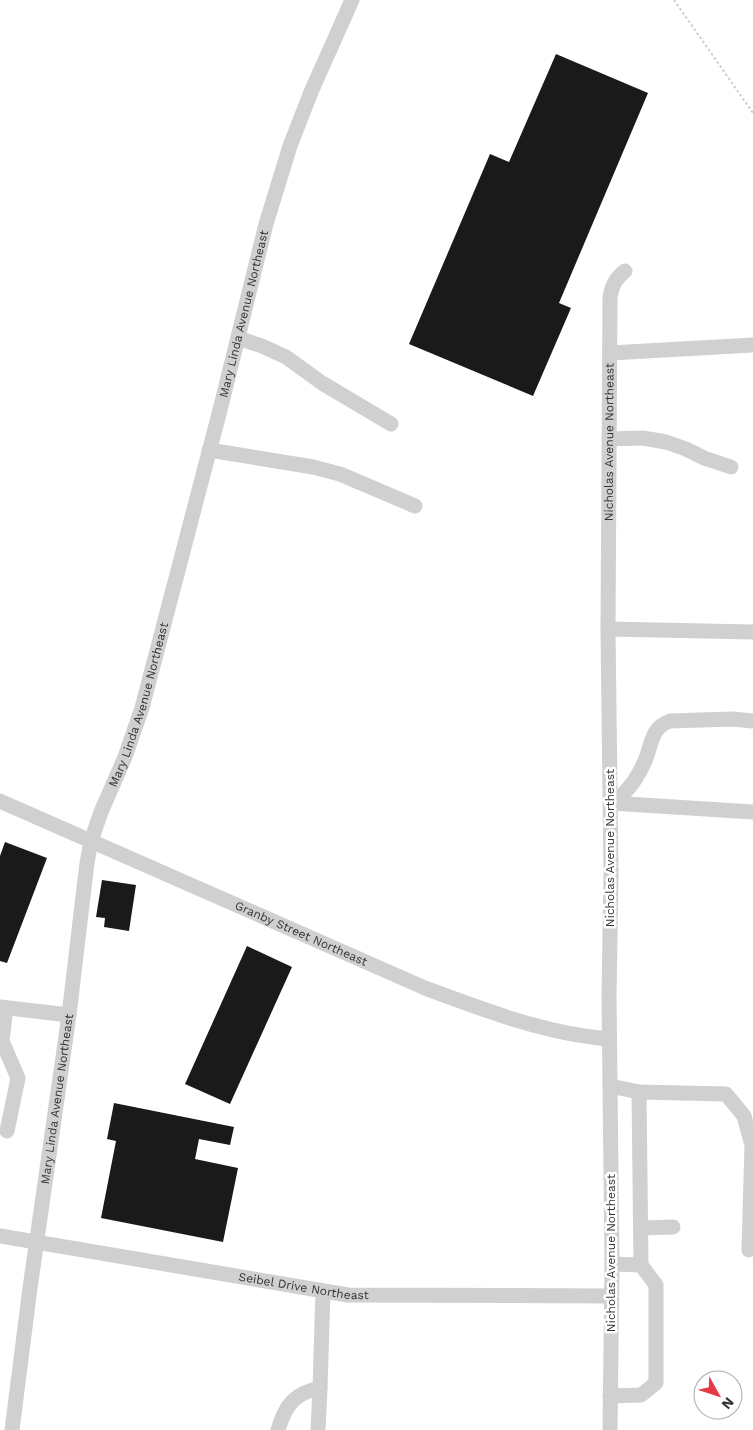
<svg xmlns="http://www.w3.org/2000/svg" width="753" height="1430" viewBox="0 0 753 1430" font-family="'Work Sans',sans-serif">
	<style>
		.building { fill: #1a1a1a }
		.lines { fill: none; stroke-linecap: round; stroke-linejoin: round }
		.path { stroke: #cdcdcd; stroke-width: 2; stroke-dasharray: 2.5 2.5; stroke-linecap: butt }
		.minor { stroke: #d0d0d0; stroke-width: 15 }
		.labels { text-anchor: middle; stroke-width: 5; stroke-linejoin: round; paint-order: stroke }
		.street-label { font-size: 12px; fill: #333; stroke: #fff }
	</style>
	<rect width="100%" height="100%" fill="#fff"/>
	<path class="building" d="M556,54L648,93L559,303L571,308L533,396L409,344L490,154L509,162Z
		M5,842L47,858L7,963L0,961V856Z
		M102,880L136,885L129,931L104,927L105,918L96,917Z
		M247,946L292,967L230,1104L185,1084Z
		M114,1103L234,1127L230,1145L199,1139L195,1159L238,1168L223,1242L101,1218L116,1141L107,1139Z"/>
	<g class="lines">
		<path class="path" d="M674,0L753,113"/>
		<g class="minor">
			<path d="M238,338L262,346L286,357L322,383L391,424"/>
			<path d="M610,353L753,345"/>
			<path d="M609,439L643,438L666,442L686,449L704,458L731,467"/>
			<path d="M209,450L313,467L340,474L415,506"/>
			<path d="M608,629L753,632"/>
			<path id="s1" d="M0,801L425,988C484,1010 546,1034 609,1039"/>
			<path d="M611,803C625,795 636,780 643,765C652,749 649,728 670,721L732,719L753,721"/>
			<path d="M611,803L753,812"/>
			<path d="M0,1007L69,1015"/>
			<path d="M6,1008L2,1041L18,1078L7,1131"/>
			<path d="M610,1086L639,1092L641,1265L612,1264"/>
			<path d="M639,1092L726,1094L744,1116L752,1145L749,1250"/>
			<path d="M641,1228L673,1227"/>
			<path id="s2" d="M0,1236L348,1295L611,1296"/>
			<path d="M320,1388L323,1291"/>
			<path d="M610,1396L641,1395L656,1383V1285L641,1265"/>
			<path id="s3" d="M12,1430L30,1288L69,1015L87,863L91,841L101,812L125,757L142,708L220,410L266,224L290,146L311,92L352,0"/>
			<path d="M278,1430C285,1406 294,1393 320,1388L318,1430"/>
			<path id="s4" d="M610,1430L612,1264L609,996L611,874L608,629L610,297C612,285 616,278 625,271"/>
		</g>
	</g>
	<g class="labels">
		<g class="street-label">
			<text dy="4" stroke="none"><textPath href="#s3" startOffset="1144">Mary Linda Avenue Northeast</textPath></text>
			<text dy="4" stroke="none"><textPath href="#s4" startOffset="988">Nicholas Avenue Northeast</textPath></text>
			<text dy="4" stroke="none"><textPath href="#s3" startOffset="739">Mary Linda Avenue Northeast</textPath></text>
			<text transform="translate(610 848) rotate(-90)" y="4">Nicholas Avenue Northeast</text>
			<text dy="4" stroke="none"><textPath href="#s1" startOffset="329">Granby Street Northeast</textPath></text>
			<text dy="4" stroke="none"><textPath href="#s3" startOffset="334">Mary Linda Avenue Northeast</textPath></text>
			<text transform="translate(611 1253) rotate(-90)" y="4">Nicholas Avenue Northeast</text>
			<text dy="4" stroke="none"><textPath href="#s2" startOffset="308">Seibel Drive Northeast</textPath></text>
		</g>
	</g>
	<g transform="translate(718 1395) rotate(130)"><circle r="24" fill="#ffffff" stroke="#adadad"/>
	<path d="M0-4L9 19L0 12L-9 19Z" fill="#e63946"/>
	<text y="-8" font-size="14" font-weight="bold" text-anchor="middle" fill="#333333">N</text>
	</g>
</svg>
